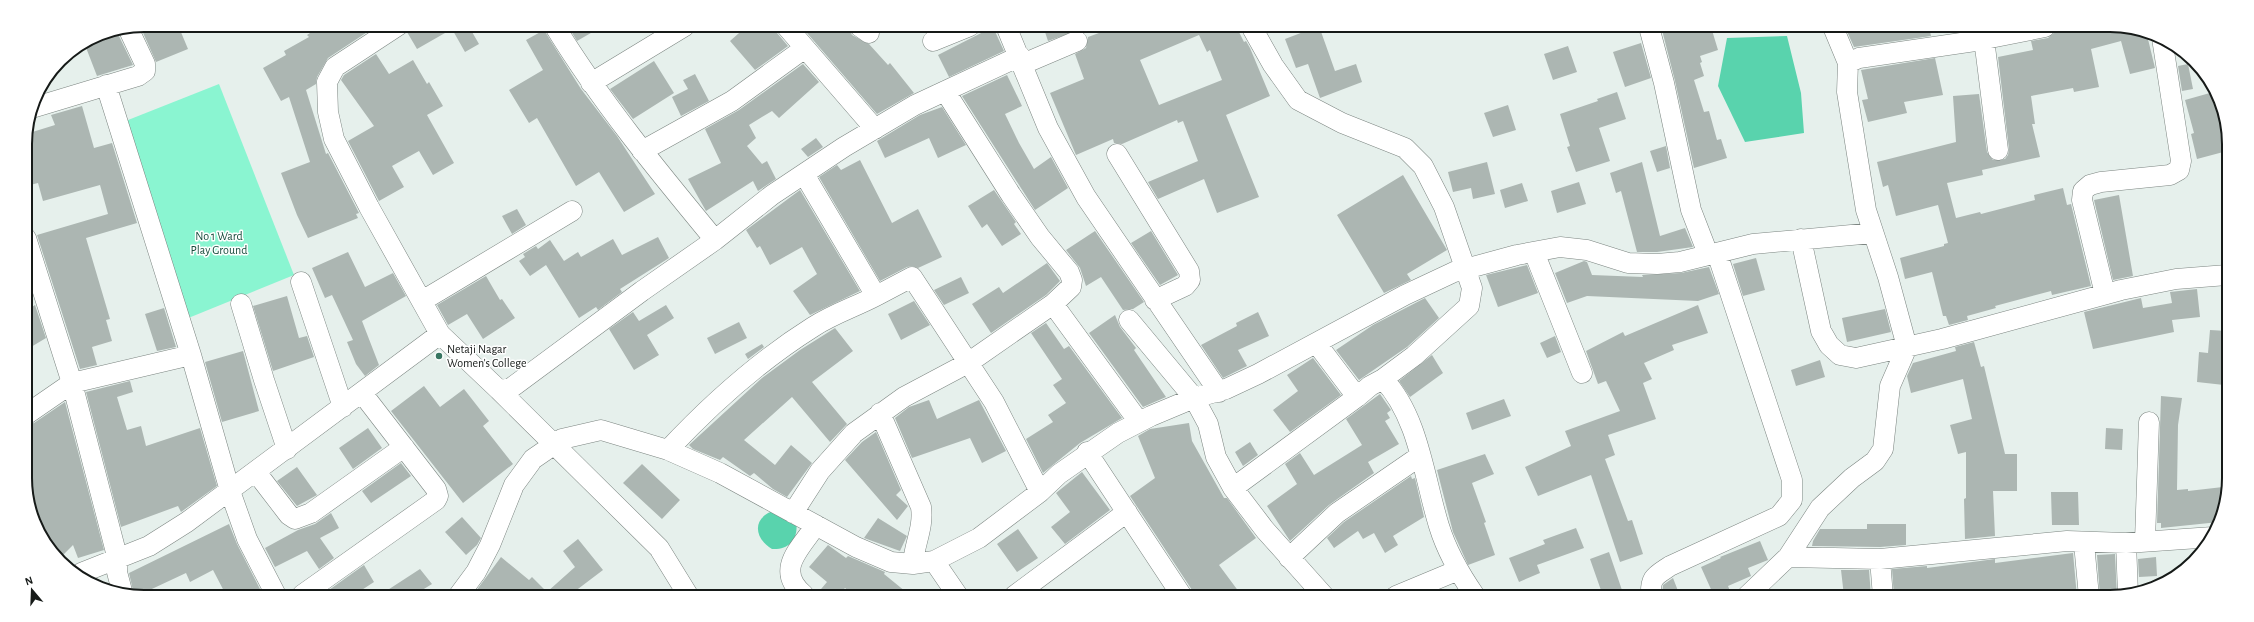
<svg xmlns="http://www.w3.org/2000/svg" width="2254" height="622" viewBox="0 0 2254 622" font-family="'Alegreya Sans',sans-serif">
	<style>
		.green { fill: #8af5d1 }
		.water { fill: #59d3ad }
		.building { fill: #acb6b2; fill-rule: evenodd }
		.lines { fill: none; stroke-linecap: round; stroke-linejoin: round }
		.street-casing { stroke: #7c8581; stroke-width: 21 }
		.street { stroke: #fff; stroke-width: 20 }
		.poi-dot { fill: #377561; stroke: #fff; stroke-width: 1.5 }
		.labels { text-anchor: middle; stroke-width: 3; stroke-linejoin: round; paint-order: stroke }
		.park-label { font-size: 12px; fill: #174b3c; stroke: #fff }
		.poi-label { font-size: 12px; fill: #161a18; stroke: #fff; text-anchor: start }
		.rim { fill: none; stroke: #161a18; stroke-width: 2 }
	</style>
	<rect width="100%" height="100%" fill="#e6f0ec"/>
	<path class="green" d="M219,84L294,275L181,321L123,122Z"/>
	<path class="water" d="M1787,36L1801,93L1804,133L1745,142L1718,86L1727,38Z
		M777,510L796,521C799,538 790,550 772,549C752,537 753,515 777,510Z"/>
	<path class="building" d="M144,25H178L188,49L156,62L140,26Z
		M322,25H378L328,58L317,77L316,84L306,90L326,154L328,153L359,213L356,214L358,218L308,238L297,215L281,173L310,162L289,97L281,101L263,68L286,55L284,51L309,37L307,35Z
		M410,25H468L479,44L465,52L452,29L417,49L407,32Z
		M568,26H603L577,41Z
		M747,26H775L777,33L788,46L755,70L730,41Z
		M801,26H847L852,35L869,44L888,65L890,63L914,93L877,114Z
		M1043,26H1077L1079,30L1048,41Z
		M1118,26H1236L1244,42L1246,41L1250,48L1270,96L1226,115L1259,197L1217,213L1204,179L1158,199L1148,182L1198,161L1183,121L1178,123L1177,120L1122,144L1114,143L1113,139L1076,155L1050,93L1084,79L1075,54L1086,48L1088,37ZM1199,35L1207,52L1210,50L1222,80L1159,105L1140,60Z
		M1319,26L1335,71L1356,64L1362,82L1320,98L1308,64L1296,68L1285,39Z
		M993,27L1004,51L949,77L938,55Z
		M1672,27H1711L1718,50L1700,56L1702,62L1700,63L1704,76L1694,80L1704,112L1709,111L1717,140L1721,139L1727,158L1694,168L1675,81L1662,30Z
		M1845,27H1929L1931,36L1854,47Z
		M2085,27H2134L2151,34L2147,35L2155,68L2130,74L2121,41L2091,49L2099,87L2074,92L2073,88L2031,96L2035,124H2032L2040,157L1982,170L1983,175L1947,183L1956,218L1980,212L1981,214L2035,200L2034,195L2063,188L2067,205L2071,204L2091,286L2052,295L2051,291L1995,306L1996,308L1967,316L1968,320L1949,325L1946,316H1943L1932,272L1905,279L1900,258L1944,246V244L1948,243L1938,205L1896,216L1888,185L1883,187L1877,162L1956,142L1953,96L1979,94L1987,152L1993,160L2005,159L2008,155L2009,149L1998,57L2033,50L2031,41L2048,38L2055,32Z
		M544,30L581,89L617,136L655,194L624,212L599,172L576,186L537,118L529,123L509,90L543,70L526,40Z
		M117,32L133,65L97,76L85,45Z
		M1641,43L1651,78L1625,87L1613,52Z
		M1568,46L1577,72L1553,80L1544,54Z
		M376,54L389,74L413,60L427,84L429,82L443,106L427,115L454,163L433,175L419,151L392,166L404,187L379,201L348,141L374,126L341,80L344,75Z
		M1935,58L1943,95L1904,102L1907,113L1868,122L1862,100L1868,99L1861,70Z
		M654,61L674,93L633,119L610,89Z
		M803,64L819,82L779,118L772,111L749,125L756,138L747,146L762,164L767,161L776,179L758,191L753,181L706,211L688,179L721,163L705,129L739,110Z
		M2188,64L2193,89L2182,91L2178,66Z
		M695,74L709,101L681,116L672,97L688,89L683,80Z
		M1007,75L1022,106L1005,114L1019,143L1034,169L1051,157L1068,188L1035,210L962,96Z
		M2217,91L2227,121V151L2197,159L2191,134L2194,133L2185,100Z
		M1617,92L1626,119L1599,128L1610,161L1576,172L1567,147L1570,146L1560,114L1598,101L1597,99Z
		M1508,105L1516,130L1493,137L1484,113Z
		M82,106L94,148L112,143L137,223L86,238L110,319L106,320L112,341L92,347L97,365L80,369L37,235L108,214L100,185L43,201L38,183L26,186L25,136L26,134L55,125L51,115Z
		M942,107L966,145L938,158L929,138L885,158L877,141L920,115Z
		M816,138L823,147L808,157L801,149Z
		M1666,146L1670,168L1657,172L1650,151Z
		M860,160L892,223L918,209L942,257L918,268L912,266L907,267L880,281L819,177L837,165L841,170Z
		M1487,162L1495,194L1473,199L1471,188L1453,192L1448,172Z
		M1642,162L1660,236L1685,228L1693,247L1657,252H1637L1621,191L1616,193L1610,173Z
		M1403,175L1447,250L1407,274L1411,280L1384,293L1337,215Z
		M1579,182L1586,204L1557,213L1551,191Z
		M1522,183L1528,201L1505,208L1500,190Z
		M800,190L860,291L810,315L793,291L817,274L802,247L770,265L760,246L757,248L746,230Z
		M994,190L1016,222L1014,224L1021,234L1002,246L987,224L982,228L968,206Z
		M2119,195L2133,276L2113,280L2094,200Z
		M517,209L526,225L512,234L502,216Z
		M1095,231L1144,302L1133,309L1123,310L1101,277L1086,286L1080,268L1066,250Z
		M1151,231L1178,275L1160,285L1131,243Z
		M658,237L669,258L620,289L622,292L598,310L596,307L579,318L546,265L530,276L519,261L525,257L523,254L536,246L538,249L550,240L564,261L578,252L581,257L613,239L622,255Z
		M348,252L365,287L393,273L406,296L362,321L379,365L365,376L356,364L347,342L353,340L332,295L325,298L312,268Z
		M1756,258L1765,290L1743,296L1733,264Z
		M1584,261L1587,262L1592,275L1643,277L1642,275L1681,273L1709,267L1719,294L1698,301L1587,296L1567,303L1555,273Z
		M1047,263L1060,281L1046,295L991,333L972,304L999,287L1003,293Z
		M1527,265L1538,293L1498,307L1486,275Z
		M486,276L500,300L502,299L515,318L483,339L467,314L448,325L437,305Z
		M961,277L969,293L944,305L934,290Z
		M2197,289L2200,317L2172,320L2174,332L2093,349L2084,312L2141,298L2143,308L2172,303L2170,292Z
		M287,296L299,338L307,336L314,357L273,371L253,306Z
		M1425,298L1439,318L1407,347L1359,380L1336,350L1373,325Z
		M914,301L930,325L901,340L888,314Z
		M35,305L46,338L26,350V311Z
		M666,305L674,318L647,335L659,355L634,370L609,329L633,312L639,321Z
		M1698,305L1708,333L1672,345L1674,350L1644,363L1652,379L1643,383L1656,419L1608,435L1615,455L1605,459L1628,521L1632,520L1643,554L1620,562L1591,475L1538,496L1525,467L1571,446L1565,431L1620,411L1606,381L1598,384L1586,351L1623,332L1625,336Z
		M164,308L176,347L157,351L145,314Z
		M1885,309L1891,332L1847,342L1842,318Z
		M1258,312L1269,336L1238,350L1247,366L1223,378L1201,345L1237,326L1236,323Z
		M1115,315L1120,327L1136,348L1134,350L1166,397L1143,407L1089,333Z
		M739,322L747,338L715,354L707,338Z
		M1046,323L1064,349L1069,346L1122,418L1080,443L1043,473L1026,439L1053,422L1048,415L1066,403L1053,385L1062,379L1031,333Z
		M835,328L853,351L812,382L847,424L830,442L792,397L744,440L775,465L791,445L812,463L787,497L773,489L754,473L750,476L723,457L720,460L693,449L689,445L762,378L800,350Z
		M2210,330L2227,331L2224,385L2197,382L2199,352L2208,353Z
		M1555,336L1561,352L1547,358L1540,343Z
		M1974,342L1981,367L1984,366L2005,454H2017V491H1993L1995,536L1965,539L1964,499L1966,498V452L1958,454L1950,425L1972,419L1963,379L1911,393L1907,376L1913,363L1956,351L1955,347Z
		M762,344L764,347L748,359L745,354Z
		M243,351L259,411L222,422L205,362Z
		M1432,355L1443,373L1410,397L1399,381Z
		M1313,358L1341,395L1290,432L1273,410L1298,391L1287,375Z
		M1820,360L1825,377L1796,386L1791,370Z
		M130,381L133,392L117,397L127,430L141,426L146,446L200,428L217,486L181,512L178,506L121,527L86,392Z
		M424,386L440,407L464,389L489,421L483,426L513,464L463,503L391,411Z
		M1380,394L1391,410L1387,413L1390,418L1385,421L1399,444L1368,462L1374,473L1329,505L1290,541L1267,506L1297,484L1285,464L1300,453L1314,475L1362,445L1346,419Z
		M2161,396L2182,398L2178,425L2177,490L2188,489V491L2223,487L2225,506L2219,522L2161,528V523H2157Z
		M1504,399L1511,416L1472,430L1466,413Z
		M929,400L937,419L979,400L1006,451L982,463L970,438L912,458L895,418L909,407Z
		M65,402L104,550L78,558L73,545L58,560L41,538L27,502V425L34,423Z
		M1189,423L1192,441L1224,498H1227L1256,538L1219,565L1242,596H1193L1192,590L1130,496L1155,478L1138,436L1150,429Z
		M368,428L382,448L353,469L339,448Z
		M2106,428L2123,429L2122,450L2105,449Z
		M876,432L901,490L896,495L908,506L897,520L845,460L862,442Z
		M1250,442L1258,455L1243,466L1235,452Z
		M1485,454L1494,474L1472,483L1486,522L1484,523L1495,555L1468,565L1453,532L1437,470Z
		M401,463L411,476L371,503L362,491Z
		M642,464L680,500L662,519L623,483Z
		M297,467L317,495L297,506L277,481Z
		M1082,472L1110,510L1065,544L1051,527L1070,512L1056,493Z
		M1411,476L1412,479L1415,478L1424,517L1393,536L1398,545L1385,553L1374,533L1363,539L1358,531L1334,548L1327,538L1344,522Z
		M2051,492H2078L2079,525H2052Z
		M331,513L339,528L320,538L334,558L319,569L307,551L275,567L265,548L298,530L315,524Z
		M462,517L481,538L477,545L466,555L445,532Z
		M878,518L907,536L900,551L864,538Z
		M229,524L237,544L263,595H226L213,570L190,582L186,573L139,595H134L129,573Z
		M1867,524H1906V545L1880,547L1812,546L1813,541L1820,529H1867Z
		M1576,528L1584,548L1537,565L1540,573L1519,582L1509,558L1545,544L1543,540Z
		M1018,529L1038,558L1017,572L997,544Z
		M578,539L603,570L570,595H473L501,557L529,580L532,577L547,592L575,567L563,551Z
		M1760,541L1768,560L1748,568L1751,576L1728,586L1730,591L1714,596L1701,567L1721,558L1720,557Z
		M828,545L846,558L848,556L885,572L884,574L911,596L853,595L845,588L839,595H816L827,582L809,567Z
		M1609,552L1624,596H1603L1590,559Z
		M2073,553L2077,597H1894L1892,569L1927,566V568L1995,559V563Z
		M2115,554L2117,597H2100L2097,555Z
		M2156,557L2157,576L2139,577L2138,559Z
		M364,565L374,582L354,595H322Z
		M420,569L432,584L414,595H380Z
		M1841,570H1869L1871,596H1844Z
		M1673,578L1680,596H1662L1663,585Z"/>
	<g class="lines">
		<g class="street-casing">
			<path id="street" d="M399,25L335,67L327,82L328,112L334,139L369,207L440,334L499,390L511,388L642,291L715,240L772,195L844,147L915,105L1020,56
				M554,25C601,102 658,171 715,240
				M786,26L875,129
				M859,26L869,33
				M1006,26L1048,128L1086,197L1219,392
				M1251,26L1273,65L1298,100L1342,123L1405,148L1423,166L1444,207L1472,288L1469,306L1414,356L1383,379
				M1649,27L1664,83L1691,210L1708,254
				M1833,27L1848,63
				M1984,39L1998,150
				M933,41L970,26
				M1023,64L1077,41
				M591,83L685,26
				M106,85L191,355L230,491L247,539L276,595
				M32,108L138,76L145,71V64L128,28
				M642,151L732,101L805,48
				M1117,154L1189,271L1190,280L1185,286L1155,300
				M804,174L876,296L912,277L994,402L1040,492
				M26,238L72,383L118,560L117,572L123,595
				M1801,239L1821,331L1829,345L1840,355L1856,358L1942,339L2121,290L2176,279L2227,275
				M1534,252L1582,373
				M301,282L343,407
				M2105,294L2082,200L2083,191L2090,185L2101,182L2170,175L2179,170L2181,161L2162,38
				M422,301L572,211
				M241,304L264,380L287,449
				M1053,304L1139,422
				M1129,320L1194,398L1208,424L1216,457L1233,488L1265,530L1324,596
				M1317,344L1357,397L1370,386L1383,379C1419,417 1424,478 1439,526C1447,552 1459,573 1475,596
				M499,390L659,548L688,595
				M880,413L921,507C924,528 914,544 913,564
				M27,414L72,383L191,355
				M668,450C711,404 759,361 813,327C833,314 855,307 876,296
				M1087,452L1182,596
				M256,472L289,515L295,519L311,513L404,447
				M1233,488L1357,397
				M793,513L820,471L854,433L904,397L968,363L1053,304L1071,287L1072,280L1069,272L1040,237L1011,195L945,91
				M2145,541L2149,422
				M2084,543L2089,597
				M2126,543L2128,594
				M1788,557L1820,508L1852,478L1875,461L1883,449L1890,386L1907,347L1888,277L1866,210L1847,92L1848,63L1859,58L1975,41L2045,27
				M1289,558L1337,513L1420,456
				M1880,559L1883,597
				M934,561L958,596
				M81,573L149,546L187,522L440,334
				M302,595L436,500L438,496L436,489L362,393
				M459,595L476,572L490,545L514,485L533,459L562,439L601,430L668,450L720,473L856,547L891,562L913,564L934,561L979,538L1040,492L1059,474L1118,433L1151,416L1194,398L1226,389L1258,374L1405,295L1454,272L1517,255L1560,247L1587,250L1628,263L1657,264L1680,262L1753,244L1873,233
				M804,595C774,570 800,549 816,525
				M1014,596L1127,512
				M1396,596L1456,571
				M1651,596C1650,577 1655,576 1670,566L1779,516L1792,500V480L1717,253
				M1747,596L1788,557L1880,559L2067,541L2126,543L2213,537"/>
		</g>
		<use href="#street" class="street"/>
	</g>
	<circle class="poi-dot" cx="439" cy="356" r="4"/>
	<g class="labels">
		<g class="park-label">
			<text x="219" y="240">No 1 Ward<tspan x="219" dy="14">Play Ground</tspan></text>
		</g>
		<g class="poi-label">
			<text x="447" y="353">Netaji Nagar<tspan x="447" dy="14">Women’s College</tspan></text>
		</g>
	</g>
	<path d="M0 0H2254V622H0ZM144 32H2110A112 112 0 0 1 2222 144V478A112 112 0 0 1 2110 590H144A112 112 0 0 1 32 478V144A112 112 0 0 1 144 32Z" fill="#fff" fill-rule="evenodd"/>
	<path class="rim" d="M144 32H2110A112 112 0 0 1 2222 144V478A112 112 0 0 1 2110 590H144A112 112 0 0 1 32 478V144A112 112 0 0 1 144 32Z"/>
	<g transform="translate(32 590) rotate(341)" stroke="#ffffff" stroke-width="3" paint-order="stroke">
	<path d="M0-3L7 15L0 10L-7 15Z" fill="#161a18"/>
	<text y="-6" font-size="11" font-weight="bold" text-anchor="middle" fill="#161a18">N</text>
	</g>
</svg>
